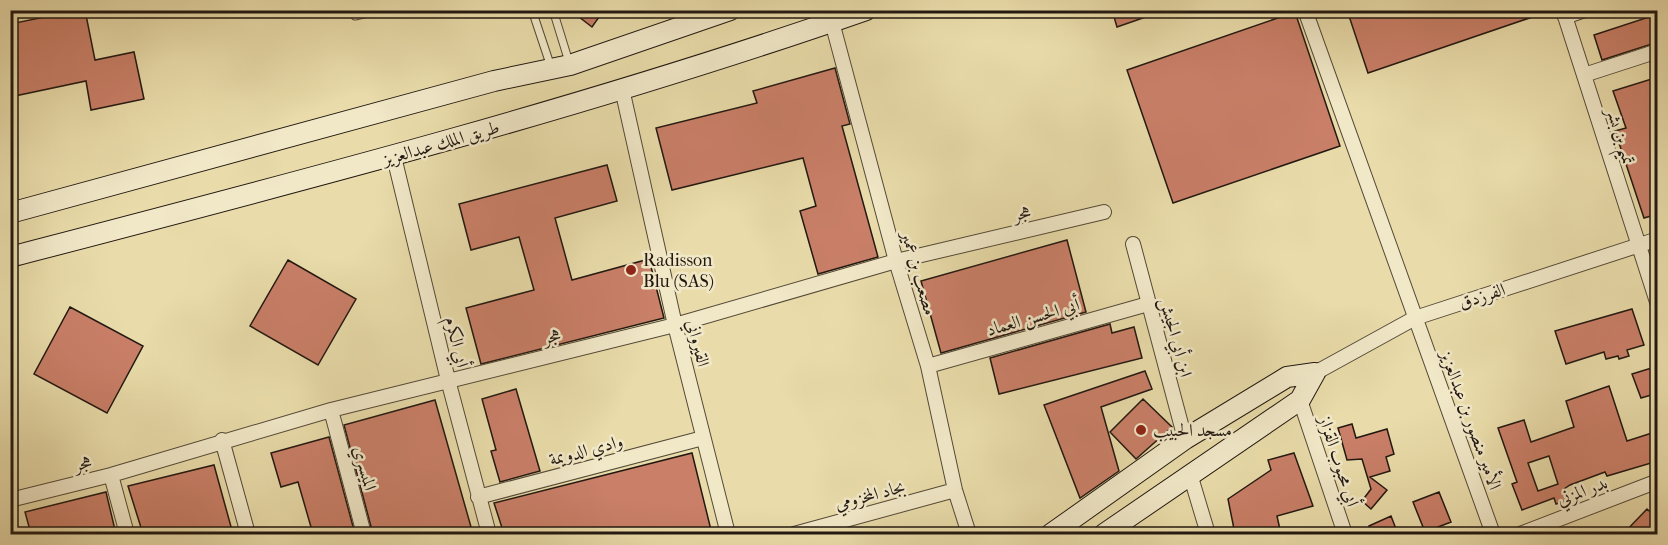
<svg xmlns="http://www.w3.org/2000/svg" width="1668" height="545" viewBox="0 0 1668 545" font-family="'IM FELL French Canon',Amiri,serif">
	<style>
		.building { fill: #c97f68; stroke: #221811; stroke-width: 1.5; fill-rule: evenodd }
		.lines { fill: none; stroke-linecap: round; stroke-linejoin: round }
		.lane-casing { stroke: #544937; stroke-width: 9 }
		.street-casing { stroke: #544937; stroke-width: 16 }
		.secondary-casing { stroke: #221811; stroke-width: 22 }
		.lane { stroke: #f1e8c8; stroke-width: 7 }
		.street { stroke: #f1e8c8; stroke-width: 14 }
		.secondary { stroke: #f1e8c8; stroke-width: 20 }
		.poi-dot { fill: #8f2418; stroke: #f1e8c8; stroke-width: 2 }
		.labels { text-anchor: middle; stroke-width: 5; stroke-linejoin: round; paint-order: stroke }
		.street-label { font-size: 18px; fill: #221811; stroke: #f1e8c8 }
		.poi-label { font-size: 18px; fill: #221811; stroke: #f1e8c8; text-anchor: start }
	</style>
	<rect width="100%" height="100%" fill="#e9dcaa"/>
	<filter id="stains"><feTurbulence type="fractalNoise" baseFrequency=".00333" numOctaves="4"/><feColorMatrix values="0 0 0 0 .2 0 0 0 0 .09 0 0 0 0 .02 0 0 0 .5 -.17"/></filter>
	<radialGradient id="worn" r=".72"><stop offset=".6" stop-color="#630" stop-opacity="0"/><stop offset="1" stop-color="#630" stop-opacity=".3"/></radialGradient>
	<path class="building" d="M79,10H85L95,60L134,52L144,99L91,110L86,81L10,97V24Z
		M570,10H604L592,27Z
		M1112,10H1159L1160,12L1117,27Z
		M1347,10H1546L1547,12L1368,73Z
		M1295,12L1340,146L1173,203L1127,70Z
		M1658,14V42L1602,60L1594,35Z
		M835,68L850,124L842,126L878,257L818,274L800,211L816,206L803,158L672,190L656,128L757,103L753,91Z
		M1658,77V214L1644,218L1615,131L1626,128L1613,91Z
		M607,165L617,201L555,218L572,280L649,259L664,318L481,364L466,308L534,290L519,237L471,250L459,204Z
		M1067,240L1086,312L941,353L921,281Z
		M288,260L356,299L318,365L250,326Z
		M70,307L143,346L107,413L34,374Z
		M1632,309L1644,345L1627,350L1629,356L1619,359L1618,356L1606,359L1604,352L1566,364L1555,331Z
		M1110,324L1112,333L1134,327L1142,358L999,394L990,358Z
		M1658,366V393L1641,398L1632,374Z
		M1145,371L1152,389L1101,407L1119,471L1080,498L1044,405Z
		M1609,386L1627,441L1658,431V461L1607,476L1605,472L1570,485L1564,489L1568,500L1556,504L1554,498L1522,510L1512,484L1517,482L1498,428L1524,420L1531,442L1574,427L1566,401ZM1549,456L1558,484L1538,491L1528,463Z
		M516,389L540,471L500,482L491,451L496,450L482,399Z
		M1143,399L1172,427L1136,459L1110,432Z
		M435,400L473,534H373L344,425Z
		M1352,424L1356,438L1387,429L1394,454L1386,457L1390,471L1370,477L1387,490L1371,509L1362,501L1371,489L1362,459L1347,460L1338,428Z
		M329,437L355,534H313L298,482L281,487L271,453Z
		M692,453L712,534H504L494,503Z
		M1294,453L1313,506L1277,516L1281,534H1235L1228,499L1271,470L1268,460Z
		M214,465L233,534H143L128,486Z
		M106,492L116,534H31L25,512Z
		M1439,492L1451,522L1425,532L1413,502Z
		M1647,509L1658,519V534H1623Z
		M1391,516L1398,534H1372L1369,526Z"/>
	<g class="lines">
		<g class="lane-casing">
			<path id="lane" d="M350,10L355,16L381,10
				M532,10L551,67
				M553,10L569,62"/>
		</g>
		<g class="street-casing">
			<path id="street" d="M1305,10L1493,534
				M1563,10L1658,305
				M1565,17L1585,10
				M832,22L896,261L928,366L955,490L969,534
				M1584,75L1658,51
				M622,89L675,325L728,534
				M394,157L448,380L489,534
				M1133,244L1185,439
				M928,366L1148,304
				M1315,373L1415,318L1658,239
				M1300,400L1345,534
				M331,410L364,534
				M222,440L248,534
				M1190,474L1208,534
				M111,475L127,534
				M478,497L703,438
				M10,500L111,475L331,410L675,325L896,261L1104,212
				M794,534L955,490
				M1520,534L1658,481"/>
		</g>
		<g class="secondary-casing">
			<path id="secondary" d="M10,213L494,81L570,65L730,10
				M10,257C298,182 585,108 866,10
				M1051,534L1185,439L1287,377L1315,373
				M1104,534L1300,400L1315,373"/>
		</g>
		<use href="#lane" class="lane"/>
		<use href="#street" class="street"/>
		<use href="#secondary" class="secondary"/>
	</g>
	<g class="poi-dot">
		<circle cx="631" cy="270" r="6"/>
		<circle cx="1141" cy="430" r="6"/>
	</g>
	<g class="labels">
		<g class="street-label">
			<text transform="translate(1621 136) rotate(73)" y="6">تميم بن بشر</text>
			<text transform="translate(441 143) rotate(-16)" y="6">طريق الملك عبدالعزيز</text>
			<text transform="translate(1022 213) rotate(-13)" y="6">هجر</text>
			<text transform="translate(919 273) rotate(74)" y="6">مصعب بن عمير</text>
			<text transform="translate(1482 296) rotate(-18)" y="6">الفرزدق</text>
			<text transform="translate(1033 317) rotate(-16)" y="6">أبي الحسن العماد</text>
			<text transform="translate(552 336) rotate(-14)" y="6">هجر</text>
			<text transform="translate(1176 337) rotate(75)" y="6">ابن أبي الجيش</text>
			<text transform="translate(457 342) rotate(77)" y="6">أبي الكرم</text>
			<text transform="translate(698 343) rotate(76)" y="6">القيرواني</text>
			<text transform="translate(1471 420) rotate(70)" y="6">الأمير منصور بن عبدالعزيز</text>
			<text transform="translate(586 450) rotate(-15)" y="6">وادي الدويمة</text>
			<text transform="translate(1339 461) rotate(72)" y="6">أبي محبوب القزاز</text>
			<text transform="translate(83 463) rotate(-14)" y="6">هجر</text>
			<text transform="translate(365 468) rotate(75)" y="6">الميسري</text>
			<text transform="translate(1582 491) rotate(-21)" y="6">بدر المزني</text>
			<text transform="translate(870 495) rotate(-15)" y="6">بجاد المخزومي</text>
		</g>
		<g class="poi-label">
			<text x="643" y="266">Radisson<tspan x="643" dy="21">Blu (SAS)</tspan></text>
			<text x="1153" y="436">مسجد الحبيب</text>
		</g>
	</g>
	<rect width="1668" height="545" fill="none" stroke="#e9dcaa" stroke-width="36"/>
	<rect x="12" y="12" width="1644" height="521" fill="none" stroke="#221811" stroke-width="3"/>
	<rect x="18" y="18" width="1632" height="509" fill="none" stroke="#221811" stroke-width="1.5"/>
	<rect width="100%" height="100%" filter="url(#stains)"/>
	<rect width="100%" height="100%" fill="url(#worn)"/>
</svg>
